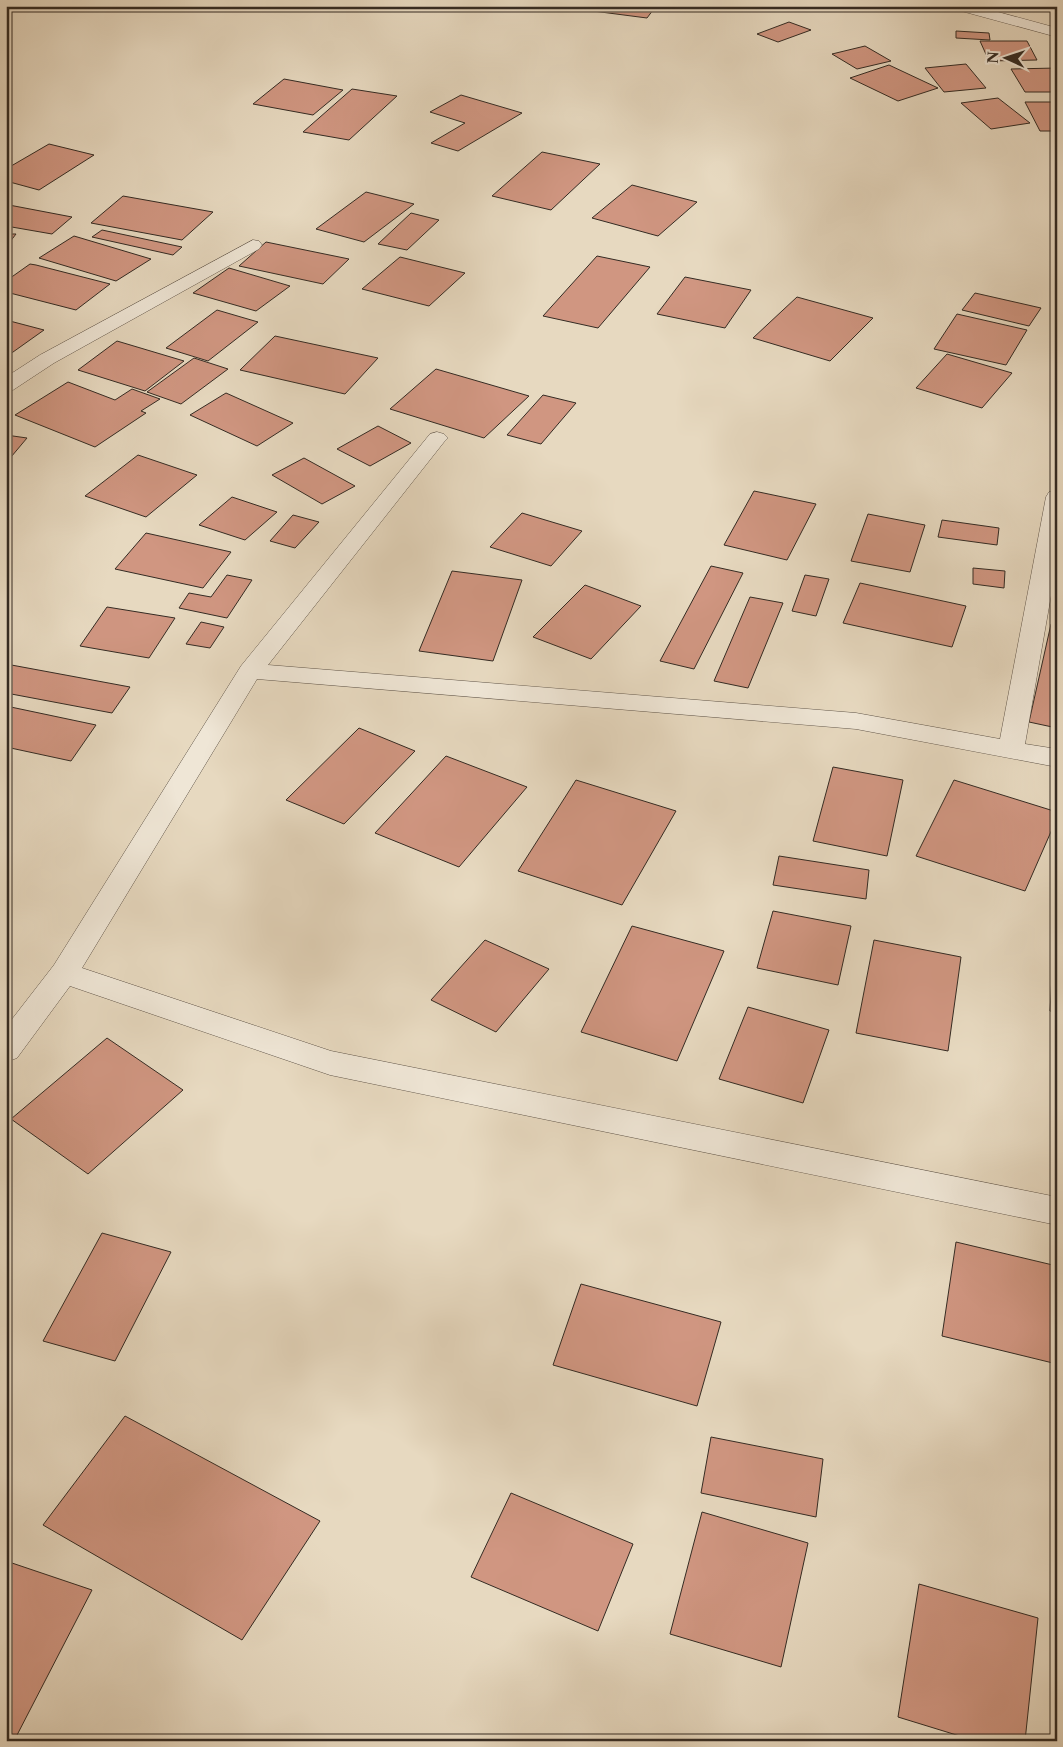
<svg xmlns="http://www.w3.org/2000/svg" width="1063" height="1747" viewBox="0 0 1063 1747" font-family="'Libre Caslon Text',serif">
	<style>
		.building { fill: #d09681; stroke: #342b23 }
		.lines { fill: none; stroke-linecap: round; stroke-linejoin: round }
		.minor-casing { stroke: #61564a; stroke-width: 1 }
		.minor { fill: #efe6d6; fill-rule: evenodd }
	</style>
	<rect width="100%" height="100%" fill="#e7d9c0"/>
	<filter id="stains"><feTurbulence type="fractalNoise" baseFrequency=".004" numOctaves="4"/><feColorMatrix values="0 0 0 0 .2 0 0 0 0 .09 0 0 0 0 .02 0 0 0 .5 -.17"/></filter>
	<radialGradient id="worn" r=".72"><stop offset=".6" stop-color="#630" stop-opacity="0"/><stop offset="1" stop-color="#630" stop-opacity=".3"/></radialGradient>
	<path class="building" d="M460,6H484L473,11Z
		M597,6H656L647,18L593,11Z
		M789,22L811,30L778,42L757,34Z
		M956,31L989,33L990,40L956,38Z
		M980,41H1027L1037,60L989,61Z
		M865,46L891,61L857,69L832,54Z
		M966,64L986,88L944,92L925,68Z
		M889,65L938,88L898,101L850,78Z
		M1057,68V92H1025L1011,69Z
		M284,79L343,90L313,115L253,104Z
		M352,89L397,96L349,140L303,132Z
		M461,95L512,110L522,113L458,151L431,143L465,123L430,112Z
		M998,98L1030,123L991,129L961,103Z
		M1025,102H1057V131H1040Z
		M49,144L94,155L39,190L6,181V169Z
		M542,152L600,164L551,210L492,196Z
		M632,185L697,202L658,236L592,218Z
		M366,192L414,204L364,242L316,229Z
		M123,196L213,212L182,240L91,223Z
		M9,205L72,217L52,234L6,226V207Z
		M411,213L439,220L407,250L378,244Z
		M102,230L182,247L173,255L92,237Z
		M6,234H16L6,247Z
		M74,236L151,259L116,281L39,258Z
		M266,242L349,259L323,284L239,266Z
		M597,256L650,267L598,328L543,316Z
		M400,257L465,273L429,306L362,289Z
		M30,264L36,265L110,284L76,310L6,292V281Z
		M229,268L290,286L256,311L193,293Z
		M685,277L751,290L725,328L657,314Z
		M975,293L1041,308L1029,326L962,310Z
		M797,297L873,318L830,361L753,338Z
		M217,310L258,322L208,361L166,348Z
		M957,314L1027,330L1006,365L934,349Z
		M6,320L44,330L6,357Z
		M275,336L378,358L345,394L240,370Z
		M117,341L184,361L145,391L78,370Z
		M947,354L1012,373L982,408L916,388Z
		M194,358L228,369L181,404L147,392Z
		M436,369L529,396L484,438L390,409Z
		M68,382L115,400L132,389L160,399L141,411L146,413L95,447L15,415Z
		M226,393L293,423L257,446L190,415Z
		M543,395L576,403L541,444L507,435Z
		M378,426L411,443L370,466L337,449Z
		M6,435L27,438L6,463Z
		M138,455L197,475L146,517L85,496Z
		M304,458L355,486L322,504L272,475Z
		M754,491L816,504L787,560L724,545Z
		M232,497L277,512L245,540L199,525Z
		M522,513L582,531L551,566L490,547Z
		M868,514L925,525L910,572L851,561Z
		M293,515L319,522L295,548L270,541Z
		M942,520L999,528L997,545L938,537Z
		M146,533L231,552L203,588L115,569Z
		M711,566L743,573L694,669L660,661Z
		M973,568L1005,571L1004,588L973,584Z
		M452,571L522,580L493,661L419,651Z
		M227,575L252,580L227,618L179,608L189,593L211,597Z
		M805,575L829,579L816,616L792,611Z
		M860,583L966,606L952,647L843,623Z
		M585,585L641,606L591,659L533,637Z
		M750,597L783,603L748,688L714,681Z
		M107,607L175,618L149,658L80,646Z
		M201,622L224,627L210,648L186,644Z
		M1051,624L1057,626V728L1029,722Z
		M6,664L130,687L112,713L6,693Z
		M6,706L96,725L71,761L6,747Z
		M359,728L415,751L344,824L286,800Z
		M446,756L527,787L459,867L375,833Z
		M833,767L903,780L887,856L813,841Z
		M576,780L676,811L622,905L518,871Z
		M954,780L1057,812V818L1025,891L916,856Z
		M779,856L869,870L866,899L773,885Z
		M773,911L851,926L838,985L757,968Z
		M632,926L724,951L677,1061L581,1032Z
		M485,940L549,969L496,1032L431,1000Z
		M874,940L961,957L948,1051L856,1033Z
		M1053,958L1057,959V1013L1050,1011Z
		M748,1007L829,1030L803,1103L719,1079Z
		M107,1038L183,1090L88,1174L11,1119Z
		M1057,1072V1144L1053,1143Z
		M102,1233L171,1252L115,1361L43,1341Z
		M956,1242L1057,1266V1364L942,1336Z
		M581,1284L721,1322L697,1406L553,1365Z
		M125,1416L320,1521L242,1640L43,1525Z
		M711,1437L823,1459L816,1517L701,1493Z
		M511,1493L633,1544L598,1631L471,1577Z
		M702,1512L808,1543L781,1667L670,1634Z
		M6,1561L92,1590L16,1737L6,1734Z
		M919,1584L1038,1618L1025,1741H976L898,1717Z"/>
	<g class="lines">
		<g class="minor-casing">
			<path id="minor" d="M952,6H976L1057,28V37L954,9Z
				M253,240L259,241L262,245L259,249L54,363L13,390L6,392V377L40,355Z
				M437,432L444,434L448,438L444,442L268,665L856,713L1000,739L1046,497L1049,492L1057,490V561L1025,744L1057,749V767L856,729L257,679L82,968L331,1051L1057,1197V1225L330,1075L70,986L17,1058L6,1062V1027L54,965L241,666L430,434Z"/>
		</g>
		<use href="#minor" class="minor"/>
	</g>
	<rect width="1063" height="1747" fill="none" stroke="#e7d9c0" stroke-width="25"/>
	<rect x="8" y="8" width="1048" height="1732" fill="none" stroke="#342b23" stroke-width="2.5"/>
	<rect x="12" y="12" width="1038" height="1722" fill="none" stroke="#342b23"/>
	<g transform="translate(1006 58) rotate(273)" stroke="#efe6d6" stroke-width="4" paint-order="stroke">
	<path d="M0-4L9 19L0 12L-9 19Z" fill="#342b23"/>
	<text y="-8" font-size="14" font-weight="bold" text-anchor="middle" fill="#342b23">N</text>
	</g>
	<rect width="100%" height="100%" filter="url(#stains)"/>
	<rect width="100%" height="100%" fill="url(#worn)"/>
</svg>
